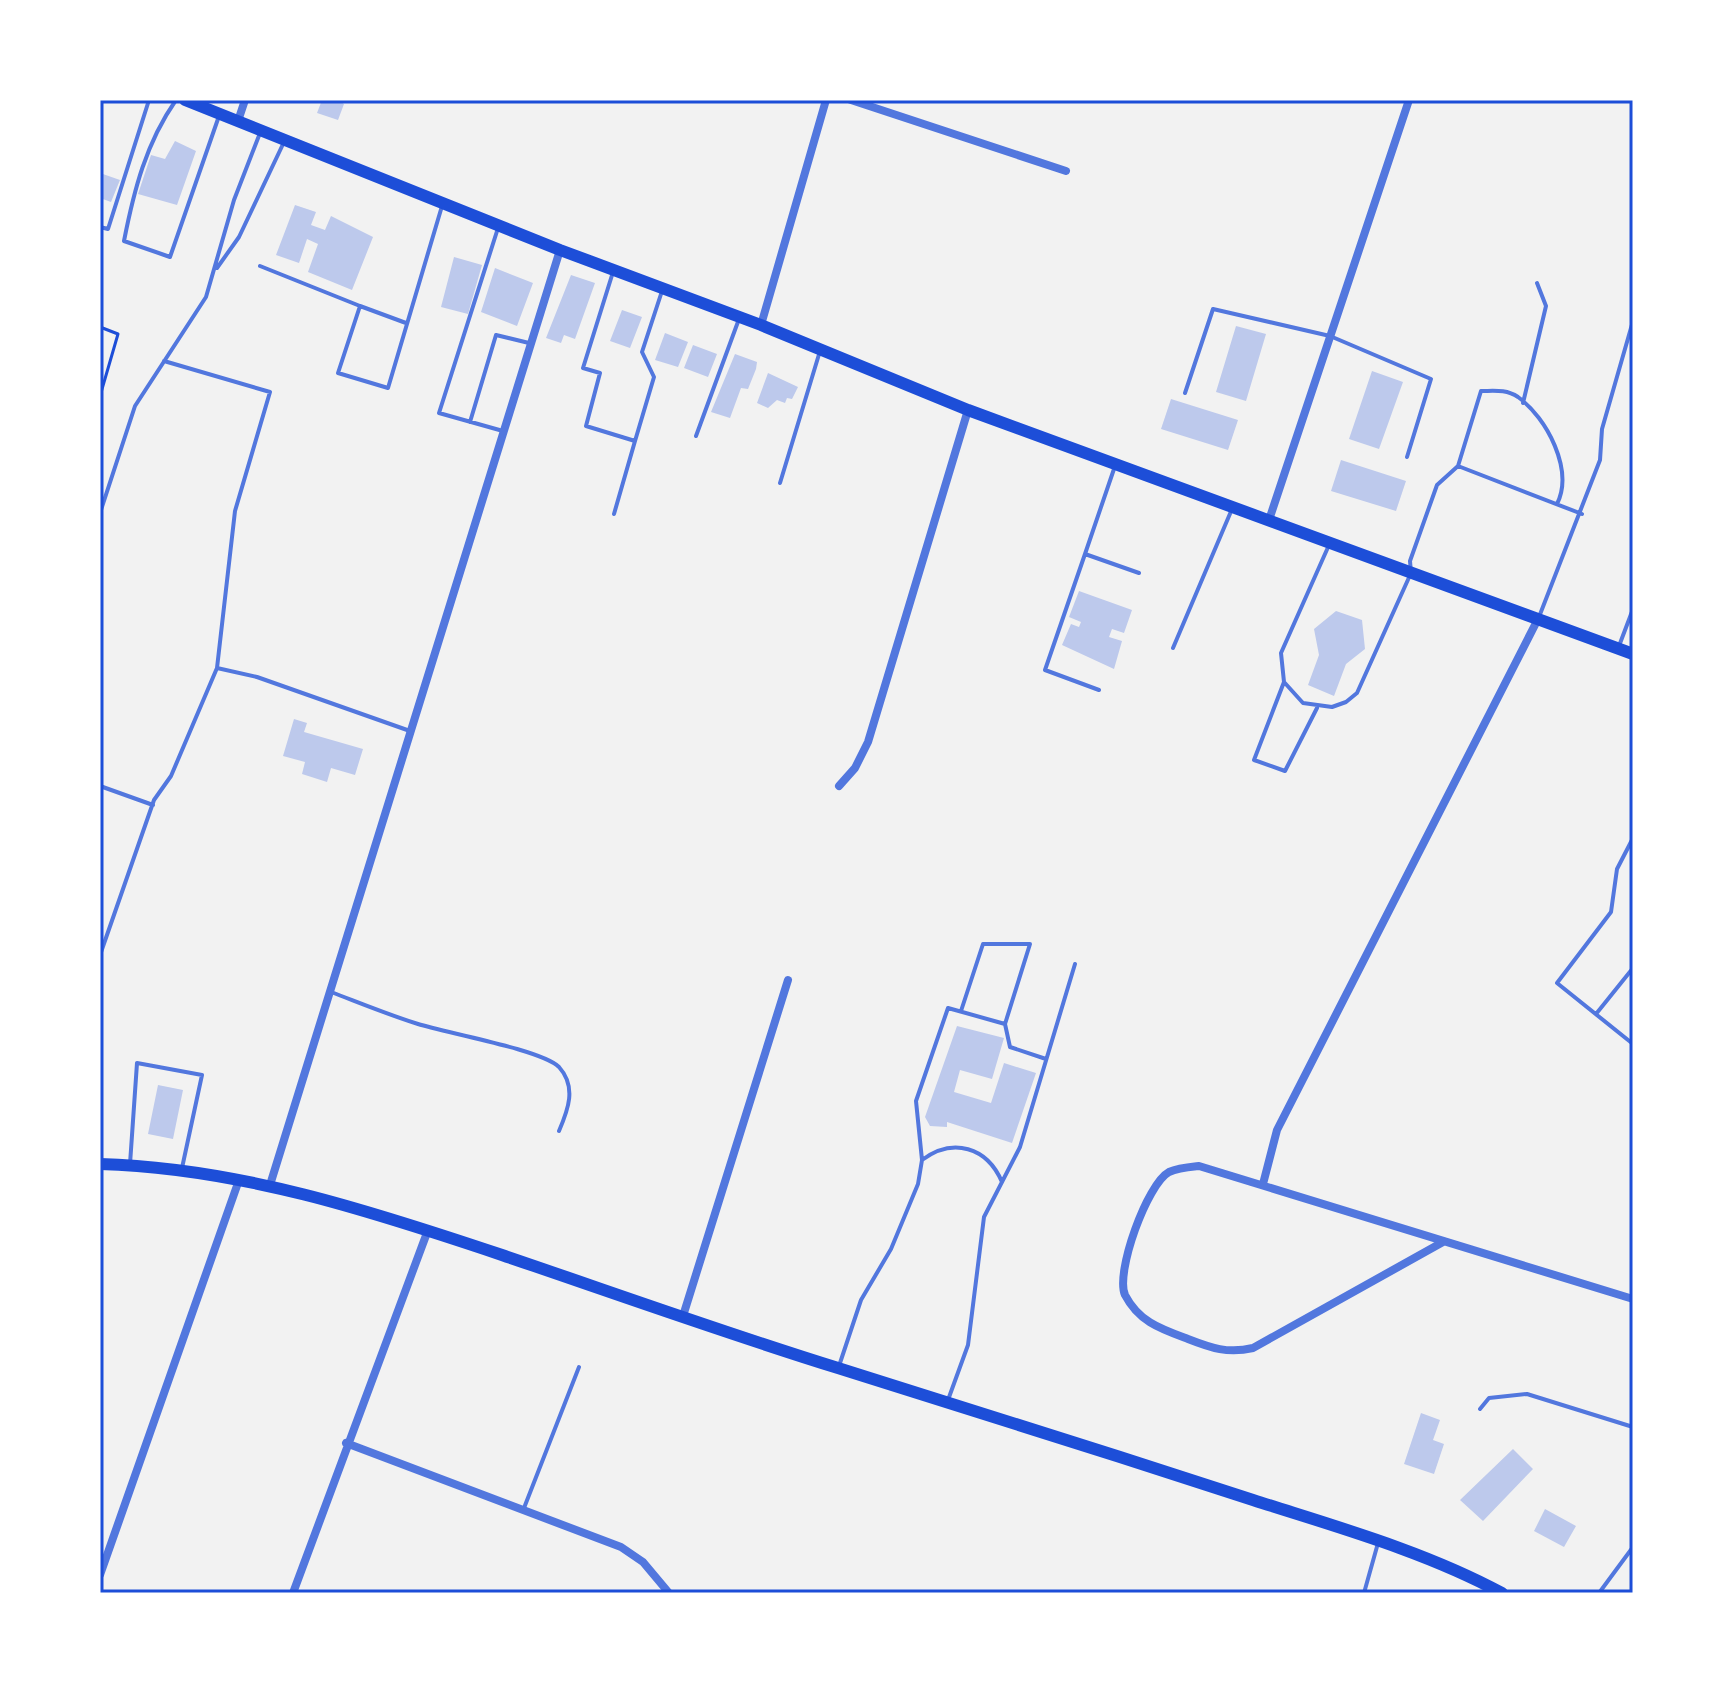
<svg xmlns="http://www.w3.org/2000/svg" width="1733" height="1693" viewBox="0 0 1733 1693" font-family="'DejaVu Sans',sans-serif">
	<style>
		.building { fill: #bdc9ec }
		.lines { fill: none; stroke-linecap: round; stroke-linejoin: round }
		.path { stroke: #1d4ed8; stroke-width: 3 }
		.service { stroke: #5277de; stroke-width: 4 }
		.minor { stroke: #5277de; stroke-width: 8 }
		.primary { stroke: #1d4ed8; stroke-width: 12 }
		.neatline { fill: none; stroke: #1d4ed8; stroke-width: 3 }
	</style>
	<rect width="100%" height="100%" fill="#f2f2f2"/>
	<path class="building" d="M322,100H338L344,104L338,120L317,113Z
		M175,141L196,151L177,205L138,194L151,155L165,159Z
		M100,173L120,180L111,202L100,198Z
		M295,205L316,212L311,225L325,230L331,216L373,237L352,290L308,272L318,244L307,239L299,263L276,255Z
		M454,257L482,265L468,314L441,307Z
		M495,268L533,283L517,326L481,312Z
		M571,275L595,283L575,339L564,335L561,343L546,338Z
		M622,310L642,317L630,348L610,341Z
		M1236,326L1266,334L1246,401L1216,392Z
		M665,333L688,342L678,367L655,360Z
		M693,345L717,354L708,377L684,368Z
		M735,354L757,362L756,369L748,389L741,388L730,418L711,412Z
		M1372,371L1403,382L1379,449L1349,439Z
		M768,373L798,387L792,399L787,398L785,403L777,400L768,408L757,403Z
		M1171,399L1238,420L1228,450L1161,429Z
		M1341,460L1406,481L1396,511L1331,491Z
		M1079,591L1132,610L1124,633L1112,629L1109,637L1122,641L1114,669L1062,645L1071,624L1079,627L1081,622L1069,617Z
		M1336,611L1362,620L1365,649L1346,664L1334,696L1308,685L1319,655L1314,629Z
		M294,719L307,723L304,732L363,749L355,775L331,768L327,782L302,774L305,762L283,756Z
		M957,1026L1004,1038L992,1079L960,1070L954,1092L991,1103L1004,1063L1036,1073L1012,1143L947,1122V1127L930,1126L925,1117Z
		M158,1085L183,1090L173,1139L148,1134Z
		M1421,1413L1440,1420L1433,1440L1444,1444L1434,1474L1404,1464Z
		M1513,1449L1533,1469L1483,1521L1460,1500Z
		M1545,1509L1576,1526L1564,1547L1534,1531Z"/>
	<g class="lines">
		<path class="path" d="M100,327L118,334L100,396"/>
		<path class="service" d="M176,100C146,143 134,190 124,241L170,257L219,116
			M100,227L108,229L149,100
			M498,228L439,413L503,431
			M260,266L360,306L338,373L388,388L442,206
			M217,268L239,237L284,142
			M613,272L583,368L600,373L586,426L635,441L614,514
			M360,306L406,323
			M1185,393L1213,309L1330,336L1431,379L1407,457
			M1523,403L1546,306L1537,283
			M470,422L496,335L529,343
			M696,436L739,319
			M635,441L654,377L642,352L662,291
			M1115,466L1085,554L1139,573
			M1458,466L1582,514
			M780,483L820,351
			M100,513L135,406L206,297L234,200L260,133
			M1329,545L1281,653L1284,682L1303,703L1332,707L1346,702L1357,693L1411,573L1410,561L1437,485L1458,466L1481,391C1494,391 1506,389 1518,397C1547,418 1574,470 1557,504
			M1085,554L1045,670L1099,690
			M1539,617L1600,460L1602,429L1633,321
			M1619,646L1633,609
			M1173,648L1232,509
			M217,668L257,677L410,731
			M1284,682L1254,760L1285,771L1317,708
			M100,786L153,805
			M1633,838L1617,869L1611,912L1557,983L1633,1044
			M100,955L154,800L171,776L217,668L235,511L270,392L164,361
			M331,992C360,1003 389,1015 418,1024C447,1033 542,1050 559,1067C577,1087 568,1110 559,1131
			M961,1011L983,944H1030L1005,1024L1010,1047L1046,1059
			M1596,1014L1633,968
			M922,1160C953,1137 987,1147 1002,1182
			M130,1164L137,1063L202,1075L182,1168
			M839,1366L861,1300L891,1249L918,1184L922,1160L916,1101L948,1008L1005,1024
			M948,1400L968,1345L984,1217L1020,1147L1075,964
			M1480,1409L1489,1398L1527,1394L1633,1427
			M524,1508L579,1367
			M1364,1593L1378,1543
			M1599,1593L1633,1547"/>
		<path class="minor" d="M851,100L1066,171
			M238,121L245,100
			M761,325L826,100
			M1269,520L1409,100
			M839,786L855,768L868,742L968,410
			M1263,1184L1277,1130L1538,619
			M270,1185L560,250
			M1443,1242L1253,1348C1228,1354 1211,1348 1188,1339C1161,1329 1139,1322 1125,1295C1115,1273 1147,1184 1169,1172C1178,1168 1190,1167 1199,1166L1633,1299
			M683,1316L788,980
			M346,1443L621,1547L643,1562L669,1593
			M100,1575L239,1180
			M293,1593L428,1230"/>
		<path class="primary" d="M185,100L560,250L761,325L968,410L1633,654
			M100,1164C239,1168 371,1211 502,1255C614,1293 725,1333 838,1368C977,1411 1115,1455 1253,1500C1337,1527 1424,1551 1502,1593"/>
	</g>
	<rect width="1733" height="1693" fill="none" stroke="#ffffff" stroke-width="204"/>
	<rect x="102" y="102" width="1529" height="1489" class="neatline"/>
</svg>
